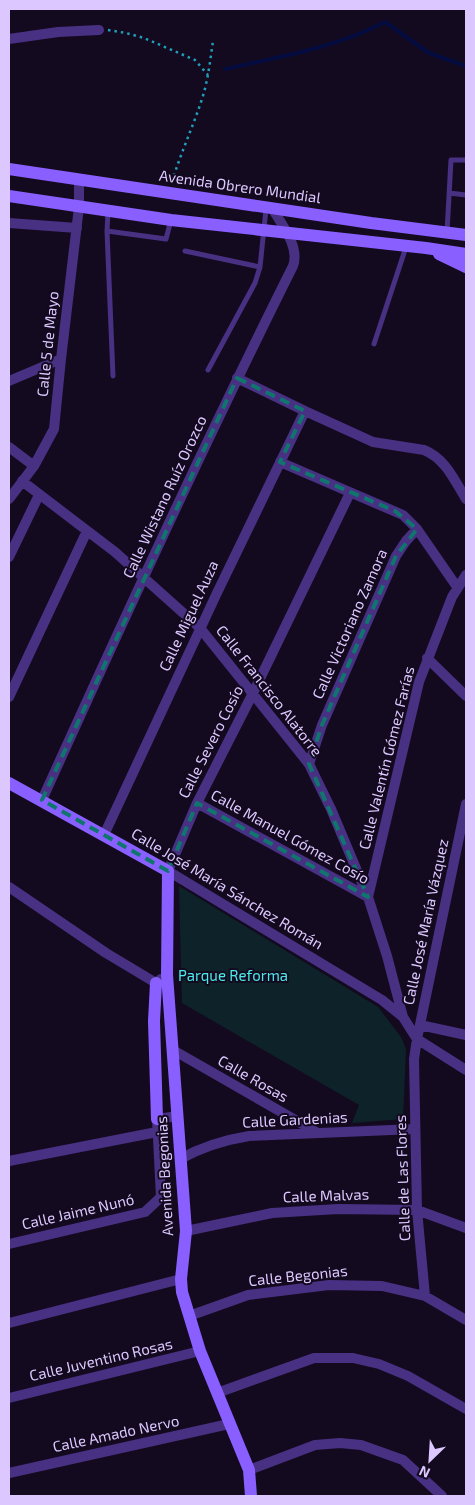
<svg xmlns="http://www.w3.org/2000/svg" width="475" height="1505" viewBox="0 0 475 1505" font-family="'Exo 2',sans-serif">
	<style>
		.green { fill: #0d2329 }
		.lines { fill: none; stroke-linecap: round; stroke-linejoin: round }
		.stream { stroke: #040b3e; stroke-width: 4 }
		.path { stroke: #219eba; stroke-width: 2.5; stroke-dasharray: 2.5 4; stroke-linecap: butt }
		.lane { stroke: #483083; stroke-width: 5 }
		.street { stroke: #483083; stroke-width: 10 }
		.secondary { stroke: #8a5fff; stroke-width: 12 }
		.marked { fill: none; stroke: #0f766e; stroke-width: 4; stroke-dasharray: 10 6; stroke-linejoin: round }
		.labels { text-anchor: middle; stroke-width: 4; stroke-linejoin: round; paint-order: stroke }
		.street-label { font-size: 15px; fill: #dcc8ff; stroke: #130a1f }
		.park-label { font-size: 15px; fill: #49eae9; stroke: #130a1f }
	</style>
	<rect width="100%" height="100%" fill="#130a1f"/>
	<path class="green" d="M179,886L378,1007L401,1037L406,1049L403,1119L352,1123L359,1105L182,1003Z"/>
	<g class="lines">
		<path class="stream" d="M225,69C279,57 335,48 385,22L429,53L466,66"/>
		<path class="path" d="M108,30L126,33L144,38L195,60L208,75
			M172,182C180,155 192,129 201,102C208,82 210,61 213,41"/>
		<path class="lane" d="M449,193L466,195
			M108,212L107,231L166,239L171,220
			M107,231L113,376
			M447,232L451,160H466
			M185,251L260,267
			M374,344L406,247
			M208,370L255,283L260,267L266,209"/>
		<path class="street" d="M9,39L58,32L99,30
			M9,223L77,228
			M237,378L305,411L373,442L424,450C446,459 454,480 466,499
			M9,381L61,359
			M9,447L34,466
			M280,462L403,515L417,529L457,587
			M22,481L115,552L200,628L309,764L331,809L368,897L387,956L403,1017
			M350,493L253,693L197,803L168,871L382,1000L403,1017L417,1039L466,1070
			M9,499L34,466L54,429L61,359L79,207V179
			M9,557L39,495
			M427,658L466,696
			M9,697L87,531
			M309,764L322,725L396,556L406,541L417,529
			M42,800C123,621 205,442 293,266C300,247 282,225 272,208
			M197,803L368,897L419,682L452,597L466,575
			M104,835L216,595L305,411
			M9,887L106,953L156,983L161,979
			M420,1025L466,1035
			M173,1050L318,1133
			M180,1159C202,1147 224,1140 249,1136L415,1129
			M9,1161L157,1132
			M186,1231L272,1213L338,1209L417,1210L466,1228
			M9,1244L145,1212L161,1197L157,1119L178,1116
			M425,1296L417,1210L414,1059L417,1039L466,804
			M189,1316L248,1295L329,1285L382,1286L425,1296L466,1320
			M9,1323L181,1279
			M217,1393L314,1358H353L379,1364L408,1376L466,1409
			M9,1398L200,1351
			M249,1470L315,1445L340,1443L361,1445L403,1460L442,1496
			M9,1473L229,1424"/>
		<path class="secondary" d="M9,169L371,223L466,235
			M9,196L171,220L426,248L466,254
			M439,254L466,267
			M9,783L168,871L167,975L186,1231L181,1279L182,1292L200,1351L249,1470L251,1496
			M156,983L154,1021L157,1119"/>
	</g>
	<path class="marked" d="M237,378L305,411L280,462L395,511L417,529L396,556L322,725L309,764L368,897L197,803L168,871L42,800Z"/>
	<g class="labels">
		<g class="street-label">
			<text transform="translate(240 187) rotate(8)" y="5">Avenida Obrero Mundial</text>
			<text transform="translate(48 344) rotate(-84)" y="5">Calle 5 de Mayo</text>
			<text transform="translate(165 497) rotate(-65)" y="5">Calle Wistano Ruíz Orozco</text>
			<text transform="translate(189 616) rotate(-65)" y="5">Calle Miguel Auza</text>
			<text transform="translate(350 624) rotate(-66)" y="5">Calle Victoriano Zamora</text>
			<text transform="translate(269 691) rotate(52)" y="5">Calle Francisco Alatorre</text>
			<text transform="translate(211 742) rotate(-63)" y="5">Calle Severo Cosío</text>
			<text transform="translate(387 758) rotate(-76)" y="5">Calle Valentín Gómez Farías</text>
			<text transform="translate(290 837) rotate(29)" y="5">Calle Manuel Gómez Cosío</text>
			<text transform="translate(227 889) rotate(31)" y="5">Calle José María Sánchez Román</text>
			<text transform="translate(426 922) rotate(-78)" y="5">Calle José María Vázquez</text>
			<text transform="translate(253 1079) rotate(30)" y="5">Calle Rosas</text>
			<text transform="translate(295 1120) rotate(-3)" y="5">Calle Gardenias</text>
			<text transform="translate(165 1176) rotate(-93)" y="5">Avenida Begonias</text>
			<text transform="translate(403 1178) rotate(-92)" y="5">Calle de Las Flores</text>
			<text transform="translate(326 1196) rotate(-2)" y="5">Calle Malvas</text>
			<text transform="translate(78 1212) rotate(-13)" y="5">Calle Jaime Nunó</text>
			<text transform="translate(298 1276) rotate(-6)" y="5">Calle Begonias</text>
			<text transform="translate(101 1360) rotate(-13)" y="5">Calle Juventino Rosas</text>
			<text transform="translate(116 1434) rotate(-12)" y="5">Calle Amado Nervo</text>
		</g>
		<g class="park-label">
			<text x="233" y="981">Parque Reforma</text>
		</g>
	</g>
	<rect width="475" height="1505" fill="none" stroke="#dcc8ff" stroke-width="20"/>
	<g transform="translate(430 1460) rotate(205)" stroke="#130a1f" stroke-width="4" paint-order="stroke">
	<path d="M0-4L9 19L0 12L-9 19Z" fill="#dcc8ff"/>
	<text y="-8" font-size="14" font-weight="bold" text-anchor="middle" fill="#dcc8ff">N</text>
	</g>
</svg>
